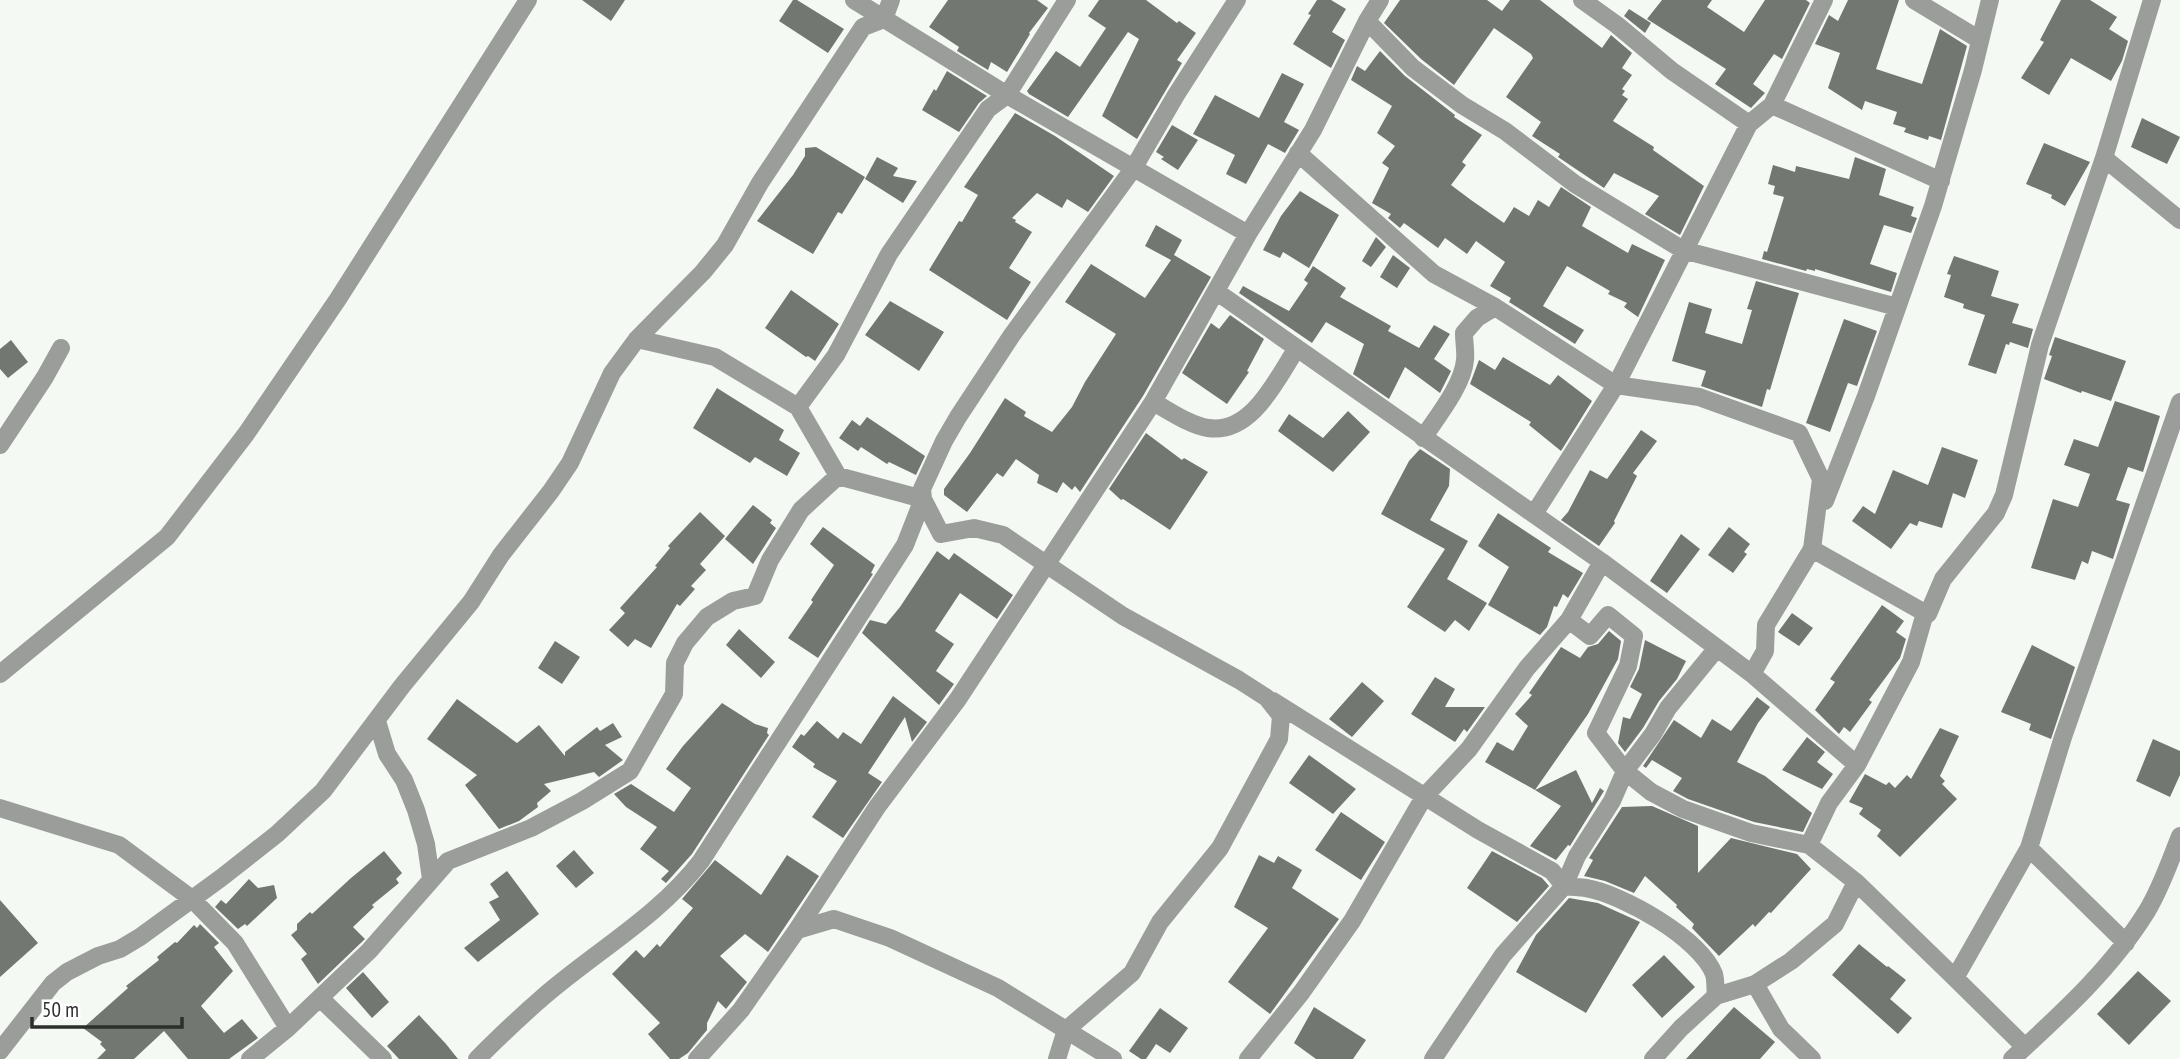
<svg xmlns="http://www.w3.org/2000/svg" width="2180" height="1059" viewBox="0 0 2180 1059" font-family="'PT Sans Narrow',sans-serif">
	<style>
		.building { fill: #727771 }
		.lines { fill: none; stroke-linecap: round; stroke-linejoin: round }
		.street { stroke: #9b9d9a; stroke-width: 18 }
	</style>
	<rect width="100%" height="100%" fill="#f4f9f4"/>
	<path class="building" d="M582,0H625L611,21Z
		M793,0H797L844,29L828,53L779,21Z
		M948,0H1037L1048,8L1029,33L1030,34L1007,72L991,62L988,70L957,51L959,47L929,27Z
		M1099,0H1146L1177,23L1179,21L1196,33L1177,60L1182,63L1137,139L1102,116L1139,39L1128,32L1068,117L1029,94L1027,91L1056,51L1080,67L1106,28L1088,16Z
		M1317,0H1331L1346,9L1332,32L1345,40L1331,68L1293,44L1311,15L1308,14Z
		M1400,0H1487L1502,11L1510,0H1540L1602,48L1611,35L1632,53L1622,68L1632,75L1622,89L1625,91L1622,95L1628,99L1613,121L1654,147L1653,150L1704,186L1680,235L1645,214L1659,196L1614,173L1604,188L1558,157L1560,154L1532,136L1541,122L1506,97L1533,58L1531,54L1494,28L1454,85L1421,59L1384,23Z
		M1662,0H1712L1707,7L1744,32L1765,0H1806L1810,3L1782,59L1774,54L1753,84L1765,93L1751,108L1715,84L1726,69L1647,19Z
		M1848,0H1899L1876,69L1922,84L1940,29L1967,46L1941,140L1929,136L1928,140L1904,132L1906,128L1893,124L1897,112L1865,101L1862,110L1828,88L1840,53L1815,44L1829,15L1838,21Z
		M2061,0H2090L2117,17L2109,29L2128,41L2122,61L2111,81L2071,58L2049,95L2021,78L2044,42L2040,40Z
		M1629,9L1651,23L1645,33L1624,16Z
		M1380,51L1405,76L1455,115L1454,117L1482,135L1462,162L1466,165L1451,185L1471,200L1504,223L1514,207L1529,216L1538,200L1549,207L1561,187L1591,207L1582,226L1628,253L1632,244L1665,260L1638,317L1624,307L1627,303L1608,294L1610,291L1567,266L1543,306L1584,330L1575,344L1509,302L1511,298L1490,286L1505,262L1476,241L1467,254L1445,238L1438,248L1404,223L1400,228L1388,218L1391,214L1372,203L1389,168L1382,163L1395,146L1377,133L1392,106L1351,80L1357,66L1365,71Z
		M947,71L987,96L979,103L959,132L922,110L934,89L936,91Z
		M1282,73L1304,84L1284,122L1299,130L1285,153L1268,144L1246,184L1226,174L1235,155L1193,134L1215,95L1259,118Z
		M1015,113L1055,136L1114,176L1088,212L1067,199L1062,208L1037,193L1012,218L1016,220L1015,222L1032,232L1009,268L1031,282L1007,320L929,270L959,221L962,222L978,195L964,187Z
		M2142,118L2180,137L2167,164L2131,147Z
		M1172,125L1198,140L1178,170L1161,159L1164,157L1156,152Z
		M2044,143L2090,162L2065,206L2051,198L2052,195L2026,184Z
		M816,147L865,177L842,214L838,212L813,254L757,221L793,175L805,156V148Z
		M877,157L898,168L893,176L917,181L903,203L865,179Z
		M1855,157L1886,169L1879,195L1914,207L1911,216L1917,218L1911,233L1884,225L1870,264L1897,273L1891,292L1815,269V271L1807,269L1806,271L1762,259L1764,251L1767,252L1784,197L1773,194L1775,186L1768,184L1773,165L1795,172L1796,166L1849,179Z
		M1300,191L1339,215L1309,268L1283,252L1280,258L1263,250L1281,216Z
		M1156,225L1182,240L1174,255L1211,277L1143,396L1080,492L1075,486L1072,490L1063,482L1057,493L1037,483L1039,475L1016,459L1003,477L997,473L967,512L944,495V489L970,453L1005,398L1026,412L1024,416L1052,432L1072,407L1085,382L1116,334L1065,302L1091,264L1145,298L1171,260L1145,246Z
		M1376,237L1386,247L1371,267L1362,261Z
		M1393,255L1410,268L1397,288L1380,277Z
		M1954,256L1999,271L1991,296L2019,304L2012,323L2033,329L2028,348L2010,342L2009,345L2006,344L1996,374L1968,365L1985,315L1963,308L1964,304L1944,297L1951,275L1947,274Z
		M1313,266L1346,288L1340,297L1391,326L1388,331L1419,348L1434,325L1450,334L1434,359L1451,371L1440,393L1405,367L1389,399L1353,374L1364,344L1326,322L1312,343L1239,293L1243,286L1289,311L1308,283L1304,280Z
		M1756,281L1799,293L1770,390L1767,389L1762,407L1701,386L1706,371L1672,361L1689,302L1712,309L1705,333L1742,344L1752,310L1747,309Z
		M791,290L839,324L815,361L808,356L806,357L765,328Z
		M890,301L944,332L919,371L865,335Z
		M1230,315L1264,339L1247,371L1249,372L1227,404L1182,373L1211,323L1219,329Z
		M1844,319L1877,331L1857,386L1848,383L1830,432L1806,423Z
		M2055,337L2126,361L2111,401L2082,391L2081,393L2044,379L2052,356L2049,355Z
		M11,340L28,362L8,378L0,369V349Z
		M1503,357L1550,385L1558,375L1592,401L1561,451L1529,425L1531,422L1470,384L1479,360L1495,370Z
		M717,388L784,430L779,440L800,453L787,476L755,457L750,463L693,428Z
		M2115,401L2160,416L2143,472L2128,467L2116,500L2130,504L2113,559L2092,551L2088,564L2082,561L2075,580L2031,568L2053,499L2078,507L2090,474L2064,465L2074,439L2098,447Z
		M1348,411L1370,432L1333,472L1278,431L1289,414L1323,438Z
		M867,417L925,456L916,475L889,462L887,464L861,447L858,451L839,438L852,420L860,426Z
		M1641,430L1657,441L1633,473L1637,476L1614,521L1615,523L1599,546L1561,520L1568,512L1590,470L1607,479Z
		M1146,433L1182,460L1184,458L1208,472L1170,530L1123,499L1121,500L1109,489Z
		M1942,447L1978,460L1965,498L1953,493L1942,528L1919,521L1917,526L1910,523L1891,549L1852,521L1863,506L1875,514L1893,470L1928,485Z
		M1420,449L1450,469L1449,486L1430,520L1468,541L1447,579L1487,603L1469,631L1455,620L1445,632L1407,607L1445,549L1381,514L1409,461Z
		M753,505L772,520L770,523L776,528L753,564L725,539Z
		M700,512L725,536L700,564L706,570L691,586L695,589L680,606L677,604L651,648L635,639L628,647L609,630L625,613L620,608L657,567L655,566L670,548L668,546Z
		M1498,513L1551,548L1548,552L1583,573L1568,598L1563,594L1557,607L1554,606L1547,627L1540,635L1488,605L1509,567L1478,546Z
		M823,527L875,565L871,573L873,574L818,658L788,638L813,602L811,600L834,565L810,544Z
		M1729,527L1750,544L1744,552L1747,554L1733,573L1708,555Z
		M1681,534L1700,549L1667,593L1650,581Z
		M937,551L949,560L954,553L1013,595L997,619L960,593L935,631L954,644L936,671L954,684L939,705L862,633L870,620L886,624L900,607Z
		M1882,605L1904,621L1896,632L1906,639L1900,658L1869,700L1872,702L1850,732L1844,727L1839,734L1815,710L1835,682L1830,679Z
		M1792,613L1813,628L1799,646L1778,632Z
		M739,629L775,662L761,678L726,645Z
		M1609,631L1621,641L1618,659L1588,714L1535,790L1485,762L1497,742L1513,751L1528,726L1515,714L1532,695L1529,693L1561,647L1580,658L1588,647L1598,644Z
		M1645,640L1686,661L1677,679L1659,701L1643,728L1625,752L1618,743L1623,717L1630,719L1642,694L1630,687L1639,669Z
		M555,641L580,657L562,684L538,668Z
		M2032,645L2075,667L2051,739L2029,730L2031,724L2001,712Z
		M1435,677L1455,689L1445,707H1485L1467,732L1464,729L1455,742L1411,714Z
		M1362,682L1384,701L1352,737L1329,719Z
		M893,696L927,722L912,742L905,717L868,773L882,782L843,838L812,817L837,781L813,767L815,764L792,747L801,734L804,736L817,721L838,739L843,732L861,744Z
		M1757,697L1770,707L1758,723L1737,762L1765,776L1812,813L1803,832L1754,822L1688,799L1673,791L1682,778L1652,760L1646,768L1643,766L1674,720L1701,738L1712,719L1731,731Z
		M457,699L517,743L539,725L565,756V752L597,727L600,731L613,723L622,737L605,745L623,760L599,777L594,772L544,784L551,791L537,803L538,807L519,821L499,829L465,785L477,775L427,739Z
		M722,703L755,724L768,728L767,733L769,735L692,854L666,883L661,879L669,871L640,849L657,827L626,807L614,794L631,784L674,812L691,788L666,769L683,746Z
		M1940,728L1959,736L1940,776L1945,781L1942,784L1957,799L1900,857L1877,836L1881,830L1859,814L1863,808L1849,802L1865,774L1886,785L1889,782L1895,788L1907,775L1911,779Z
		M1807,737L1825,752L1817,762L1833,774L1822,789L1782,770Z
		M2153,739L2180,751V775L2170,797L2136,781Z
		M1309,755L1356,789L1333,814L1289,783Z
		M1576,770L1592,803L1600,788L1604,791L1570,846L1568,845L1556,860L1530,846L1561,806L1535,790Z
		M1652,806L1698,826V873L1731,838L1797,854L1811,869L1771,913L1769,912L1755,927L1753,924L1719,956L1692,928L1694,924L1676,907L1677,905L1645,876L1634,893L1605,881L1584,876L1593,860L1589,858L1622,807Z
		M1341,812L1385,842L1361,880L1315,850Z
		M574,850L594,873L576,888L556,866Z
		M384,851L402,873L396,879L399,883L372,905L374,907L353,927L365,939L318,984L301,959L307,954L291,935L297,930V924L310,912L312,914L351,878Z
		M1492,851L1542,878L1549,886L1517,922L1467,888Z
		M787,855L819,876L768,952L745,934L720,956L747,982L726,1009L718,1001L707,1023V1030L688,1053L679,1059H670L648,1034L660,1023L612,974L636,950L644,958L657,944L660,947L693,908L682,899L715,860L761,895Z
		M1259,855L1274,863L1278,856L1302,870L1292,888L1339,919L1270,1014L1228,982L1268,928L1234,907Z
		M507,871L539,914L478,962L464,948L500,920L489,902L499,897L490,884Z
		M249,879L258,888L274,885L277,898L247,926L245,924L238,929L215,907L221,900L226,904Z
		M1569,898L1598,903L1640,922L1586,1013L1516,972L1536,935Z
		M0,900L38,943L0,977Z
		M200,924L219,943L214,947L233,971L201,1006L224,1033L242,1019L258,1038L229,1059H188L164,1031L134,1059H97L106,1050L100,1044L102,1042L83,1028L128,988L126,986L159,960L157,957L175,942L177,943L194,925L197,928Z
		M1859,944L1887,967L1888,966L1906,980L1890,999L1912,1018L1898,1034L1832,975Z
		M1664,955L1695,987L1662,1018L1632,985Z
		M2138,971L2171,1001L2129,1045L2097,1014Z
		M363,972L389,1002L372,1018L346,988Z
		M1314,1007L1366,1040L1353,1059H1316L1294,1043Z
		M1734,1007L1775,1042L1760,1059H1686Z
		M1160,1008L1188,1028L1170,1053L1156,1044L1146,1059H1141L1129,1051Z
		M419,1015L446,1044L458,1059H399L387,1046Z"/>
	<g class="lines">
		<path class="street" d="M854,0L1007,95L1248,234
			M1582,0L1617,25L1672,71L1749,124
			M1914,0L1980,40
			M1367,21L1413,68L1462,105L1505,131L1575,184L1683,250L1897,307
			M1772,105L1941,181
			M1298,153L1434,274L1495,307L1616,385L1699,397L1799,433L1821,479L1812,549L1925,613
			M2104,158L2180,220
			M1217,292L1602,562L1752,674
			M637,339L715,357L798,407L838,476
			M1153,402C1170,411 1189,425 1208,428C1252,435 1277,378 1297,348
			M798,407L836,355L889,254L988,109L1007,95L1067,0
			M1423,438C1437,417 1463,385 1465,360C1466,352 1464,342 1464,333L1477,318L1495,307
			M0,445L45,377L61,348
			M1825,501L1866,396L1933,206L1973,70L1990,0
			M1534,514L1616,385L1749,124L1772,105L1824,0
			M1812,549L1766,625L1765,651L1752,674L1857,765
			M1569,620L1590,636L1608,615L1634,636L1628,666L1596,733L1625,771L1651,792L1683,809L1751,833L1809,845
			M0,674L167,537L246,434L338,299L528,0
			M1273,701L1478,830L1552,871L1564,886C1571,887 1579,887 1586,888C1622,894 1700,938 1714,974C1716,981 1715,989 1716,996
			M377,721L387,754L404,780L416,810L426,844L431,879
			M0,808L119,845L192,899L235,943L288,1028
			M2029,848L2126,943
			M1856,882L1955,978
			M797,930L834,919L890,938L998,988L1113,1059
			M1755,984L1781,1029L1812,1059
			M320,998L383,1059
			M2025,1047L1955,978L2029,848L2063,737L2180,402
			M0,1051L53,983L67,972L98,956L120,949L140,937L221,878L277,834L323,791L402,686L471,602L501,555L551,491L570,463L612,373L637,339L703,272L725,245L760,183L863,27L884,19L891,0
			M250,1059L288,1028L369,951L448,861L531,828L582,801L630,771L674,694L675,663L685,643L707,617L733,601L755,596L770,560L801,510L838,476L923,499L941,534L974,528L1003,535L1123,616L1239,680L1267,698L1281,716L1279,739L1220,848L1160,922L1132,973L1066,1030L1057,1059
			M477,1059C498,1038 521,1016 543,997C596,951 658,917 701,861L905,545L923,499L922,489L944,441L958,417L1012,335L1133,169L1176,95L1237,0
			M697,1059L741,1010L797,930L877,807L958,699L1153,402L1248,234L1313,130L1367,21L1380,0
			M1248,1059L1301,993L1352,921L1424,797L1469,749L1527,668L1569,620L1602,562
			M1433,1059L1503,955L1564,886L1577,856L1612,801L1625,771L1653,734L1668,708L1717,648
			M1653,1059L1681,1028L1716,996L1755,984L1791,961L1835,924L1856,882L1809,845L1829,803L1857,765L1911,662L1925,613L1928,614L1943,579L1996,513L2004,495L2040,345L2104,158L2152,0
			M2012,1059C2061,1014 2112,968 2147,911C2161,888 2170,861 2180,836"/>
	</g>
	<path d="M32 1017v10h150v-10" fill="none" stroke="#2d2f2d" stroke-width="3.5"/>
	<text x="42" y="1017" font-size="21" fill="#2d2f2d" stroke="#ffffff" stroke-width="5" paint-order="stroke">50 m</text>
</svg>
